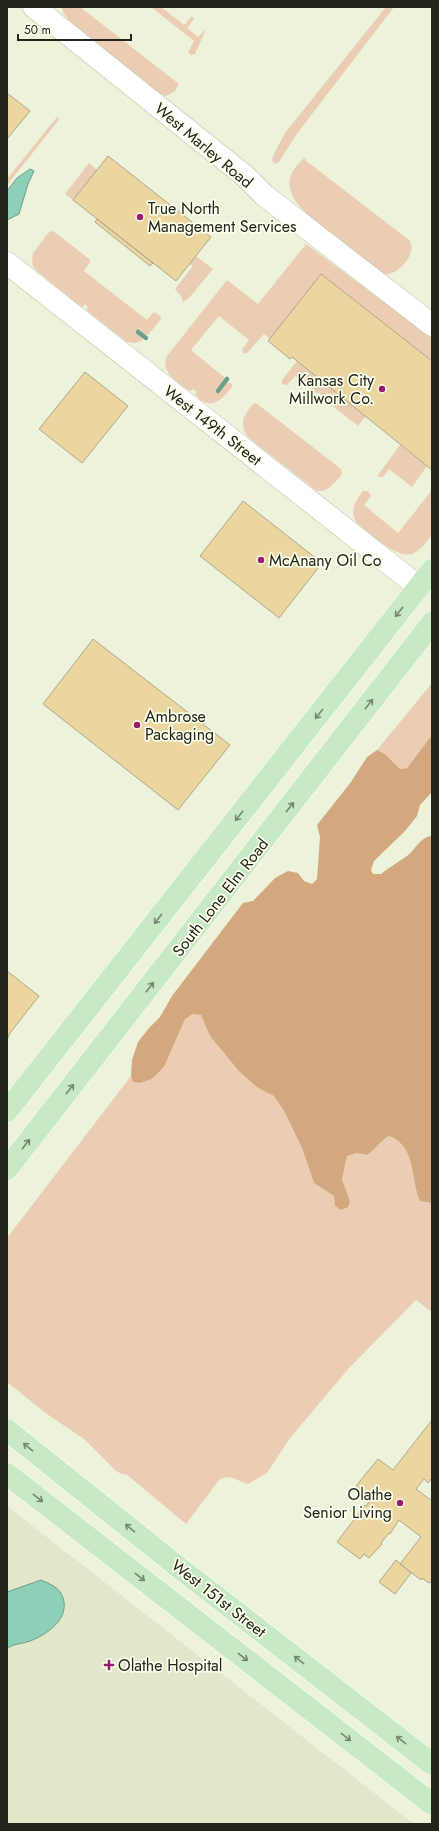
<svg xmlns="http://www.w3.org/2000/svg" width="439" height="1831" viewBox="0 0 439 1831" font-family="Jost,sans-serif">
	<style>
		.built { fill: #e1e8c9 }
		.green { fill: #eacdb3 }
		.forest { fill: #d4a87f }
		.water { fill: #8ed0b7; stroke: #6e9d88 }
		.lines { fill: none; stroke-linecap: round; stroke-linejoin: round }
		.stream { stroke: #6e9d88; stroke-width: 4.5 }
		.building { fill: #ead69e; stroke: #aea691 }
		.minor-casing { stroke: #b9bea7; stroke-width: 23 }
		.major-casing { stroke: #fff; stroke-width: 23 }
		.minor { stroke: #fff; stroke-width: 22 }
		.major { stroke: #c7e9c4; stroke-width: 22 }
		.oneway { stroke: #758770 }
		.poi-dot { fill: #9b1b71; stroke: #fbffec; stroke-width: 1.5 }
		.labels { text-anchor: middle; stroke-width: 3.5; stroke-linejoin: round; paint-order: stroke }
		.street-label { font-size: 16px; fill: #23251c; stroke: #fbffec }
		.poi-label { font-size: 16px; fill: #23251c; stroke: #fbffec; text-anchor: start }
	</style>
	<rect width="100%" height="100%" fill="#edf2db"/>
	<path class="built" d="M7,1506L414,1824H7Z"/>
	<path class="green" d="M61,7H80L179,84L175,91L166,96L159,94L67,20L68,18L64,14Z
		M151,7H161L184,25L192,16L194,19L187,28L198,37L206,29L195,54L191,55L188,52L194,41Z
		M386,7H394L296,135L279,162L274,164L272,160L275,152L285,133Z
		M57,117L59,118L58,121L7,185V179Z
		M306,158L305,160L409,240C419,252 397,278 382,274C367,261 351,249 336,237C312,218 267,191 303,159Z
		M89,163L97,170L73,200L65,194Z
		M52,231L56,233L89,259L90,262L84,271L147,320L154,312L160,316L161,319L148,335L143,334L141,336L143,340L136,343L127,342L91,314L86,309L88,307L85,304L83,307L79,305L37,271L33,266L32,261L33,253L49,232Z
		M306,244L432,338V361L321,274L270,339L264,334L247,353H243L242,350L249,340L219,316L191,350L225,378L216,392L219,393L227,382L232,384V387C221,401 210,412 195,394L197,392L193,389L191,391L188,390C177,382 160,372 167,356L227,280L258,304Z
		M196,256L213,269L189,298L183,302L181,296L175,289L193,266L190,264Z
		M297,361L366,416L358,426L295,376L287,385L282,384V380Z
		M256,403L341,469L342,474C335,482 329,492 317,491L248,437C238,424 244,415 253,404Z
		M400,445L427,466L412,487L389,469L383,477H379L378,475Z
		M432,490V535C427,541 421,550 414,553C398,561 370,533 358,524C348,512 355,502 363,491H368L371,496L364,505L398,533Z
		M432,683V735L407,768L400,769L385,754L377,750Z
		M194,1014L201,1015L210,1036L258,1088L274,1096L284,1111L302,1148L314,1183L334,1196L335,1206L341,1210L348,1207L350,1201L342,1179L347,1156L357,1153L367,1155C376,1149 380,1141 389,1136C417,1148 410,1178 420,1201L432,1203V1312L416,1300L350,1367L290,1438L267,1473L248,1484C237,1481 230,1473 219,1480L186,1524L126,1474L124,1475L116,1471L84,1439L47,1414L7,1382V1238L131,1076L134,1082L140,1083L152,1079L164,1067L185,1018Z"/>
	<path class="forest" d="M432,735V792L420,805L417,816L405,831L374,861L371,870L373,874H381C389,867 399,862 407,856C416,849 420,837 432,836V1203L420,1201C410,1179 417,1147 389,1136C380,1141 376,1149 367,1155L357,1153L347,1156L342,1179L350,1201L348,1207L341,1210L335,1206L334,1196L314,1183L302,1148L284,1111L274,1096L258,1088L239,1071L210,1036L201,1015L193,1014L185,1019L164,1067L152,1079L140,1083L133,1082L131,1076L132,1060L138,1042L149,1028L160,1017L172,996L243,903L253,901L275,878L288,871L298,873L304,881L312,884L317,879L320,837L317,825L351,782L367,757L377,750L385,754L400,769L407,768Z"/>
	<path class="water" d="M30,169L34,171L33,173L28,184L19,214L7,220V191L17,178Z
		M41,1580C53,1585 62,1589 64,1602C67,1622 43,1637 27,1642C20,1644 12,1644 7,1649V1592Z"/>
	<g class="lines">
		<path class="stream" d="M138,332L146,338
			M218,391L227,379"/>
	</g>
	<path class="building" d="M7,93L30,111L7,139Z
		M108,156L211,237L176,281L73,200Z
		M97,219L153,263L150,266L95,222Z
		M321,274L432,361V470L297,361L292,357L290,359L268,341Z
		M85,372L128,406L82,463L39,429Z
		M243,501L322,563L279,618L200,556Z
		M93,639L230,745L178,810L43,704Z
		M7,971L39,996L10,1033L7,1040Z
		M432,1420V1478L428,1483L424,1479L416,1489L432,1501V1581L429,1583L422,1578L421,1580L400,1564L421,1537L399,1520L390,1534L389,1533L381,1543L382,1544L369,1558L364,1554L360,1559L337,1542L365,1505L366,1506L372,1498L356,1486L378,1459L393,1470Z
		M396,1560L411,1573L395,1594L379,1582Z"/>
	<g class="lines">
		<g class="minor-casing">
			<path id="minor" d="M34,7L245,176L264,195L432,325
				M7,263L419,587"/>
		</g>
		<g class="major-casing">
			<path id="major" d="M7,1111L432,570
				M7,1169L432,623
				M7,1430L182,1570L432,1764
				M7,1474L432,1804"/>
		</g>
		<use href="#minor" class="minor"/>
		<use href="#major" class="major"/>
	</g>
	<defs><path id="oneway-shaft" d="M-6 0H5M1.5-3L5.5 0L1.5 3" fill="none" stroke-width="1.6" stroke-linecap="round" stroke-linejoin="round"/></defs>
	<g class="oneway">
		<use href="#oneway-shaft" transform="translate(399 612) rotate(128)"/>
		<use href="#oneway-shaft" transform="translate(369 704) rotate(-52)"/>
		<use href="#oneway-shaft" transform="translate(319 714) rotate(128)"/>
		<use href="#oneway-shaft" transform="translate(290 807) rotate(-52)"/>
		<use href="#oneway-shaft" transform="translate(239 816) rotate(128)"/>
		<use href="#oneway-shaft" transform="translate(158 919) rotate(128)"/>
		<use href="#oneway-shaft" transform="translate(150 987) rotate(-52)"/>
		<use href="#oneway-shaft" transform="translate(70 1089) rotate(-52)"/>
		<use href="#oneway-shaft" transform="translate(26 1144) rotate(-52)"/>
		<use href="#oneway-shaft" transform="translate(28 1447) rotate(-141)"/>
		<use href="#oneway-shaft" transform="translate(38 1498) rotate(38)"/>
		<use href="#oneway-shaft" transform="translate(130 1528) rotate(-141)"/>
		<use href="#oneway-shaft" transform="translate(140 1577) rotate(38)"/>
		<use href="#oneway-shaft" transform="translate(243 1657) rotate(38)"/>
		<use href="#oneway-shaft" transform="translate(299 1660) rotate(-142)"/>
		<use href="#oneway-shaft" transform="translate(346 1737) rotate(38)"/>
		<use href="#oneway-shaft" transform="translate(401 1740) rotate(-142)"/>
	</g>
	<g class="poi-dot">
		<circle cx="140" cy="217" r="4"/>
		<circle cx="382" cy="389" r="4"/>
		<circle cx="261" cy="560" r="4"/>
		<circle cx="137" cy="725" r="4"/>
		<circle cx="400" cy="1503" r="4"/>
		<path d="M107 1659h4v4h4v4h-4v4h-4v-4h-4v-4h4z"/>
	</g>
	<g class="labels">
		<g class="street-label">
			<text transform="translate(204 145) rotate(40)" y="6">West Marley Road</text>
			<text transform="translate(213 425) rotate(38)" y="6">West 149th Street</text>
			<text transform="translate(220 897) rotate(-52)" y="6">South Lone Elm Road</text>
			<text transform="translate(219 1598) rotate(38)" y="6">West 151st Street</text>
		</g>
		<g class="poi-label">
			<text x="148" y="214">True North<tspan x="148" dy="18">Management Services</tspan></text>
			<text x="374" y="386" text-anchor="end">Kansas City<tspan x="374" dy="18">Millwork Co.</tspan></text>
			<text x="269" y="566">McAnany Oil Co</text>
			<text x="145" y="722">Ambrose<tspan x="145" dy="18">Packaging</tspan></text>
			<text x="392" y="1500" text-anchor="end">Olathe<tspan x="392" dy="18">Senior Living</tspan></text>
			<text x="118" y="1671">Olathe Hospital</text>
		</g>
	</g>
	<rect width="439" height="1831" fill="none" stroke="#23251c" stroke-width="16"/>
	<path d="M18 34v6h113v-6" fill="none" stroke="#23251c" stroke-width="2"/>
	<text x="24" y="34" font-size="12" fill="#23251c" stroke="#fbffec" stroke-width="3" paint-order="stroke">50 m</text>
</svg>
